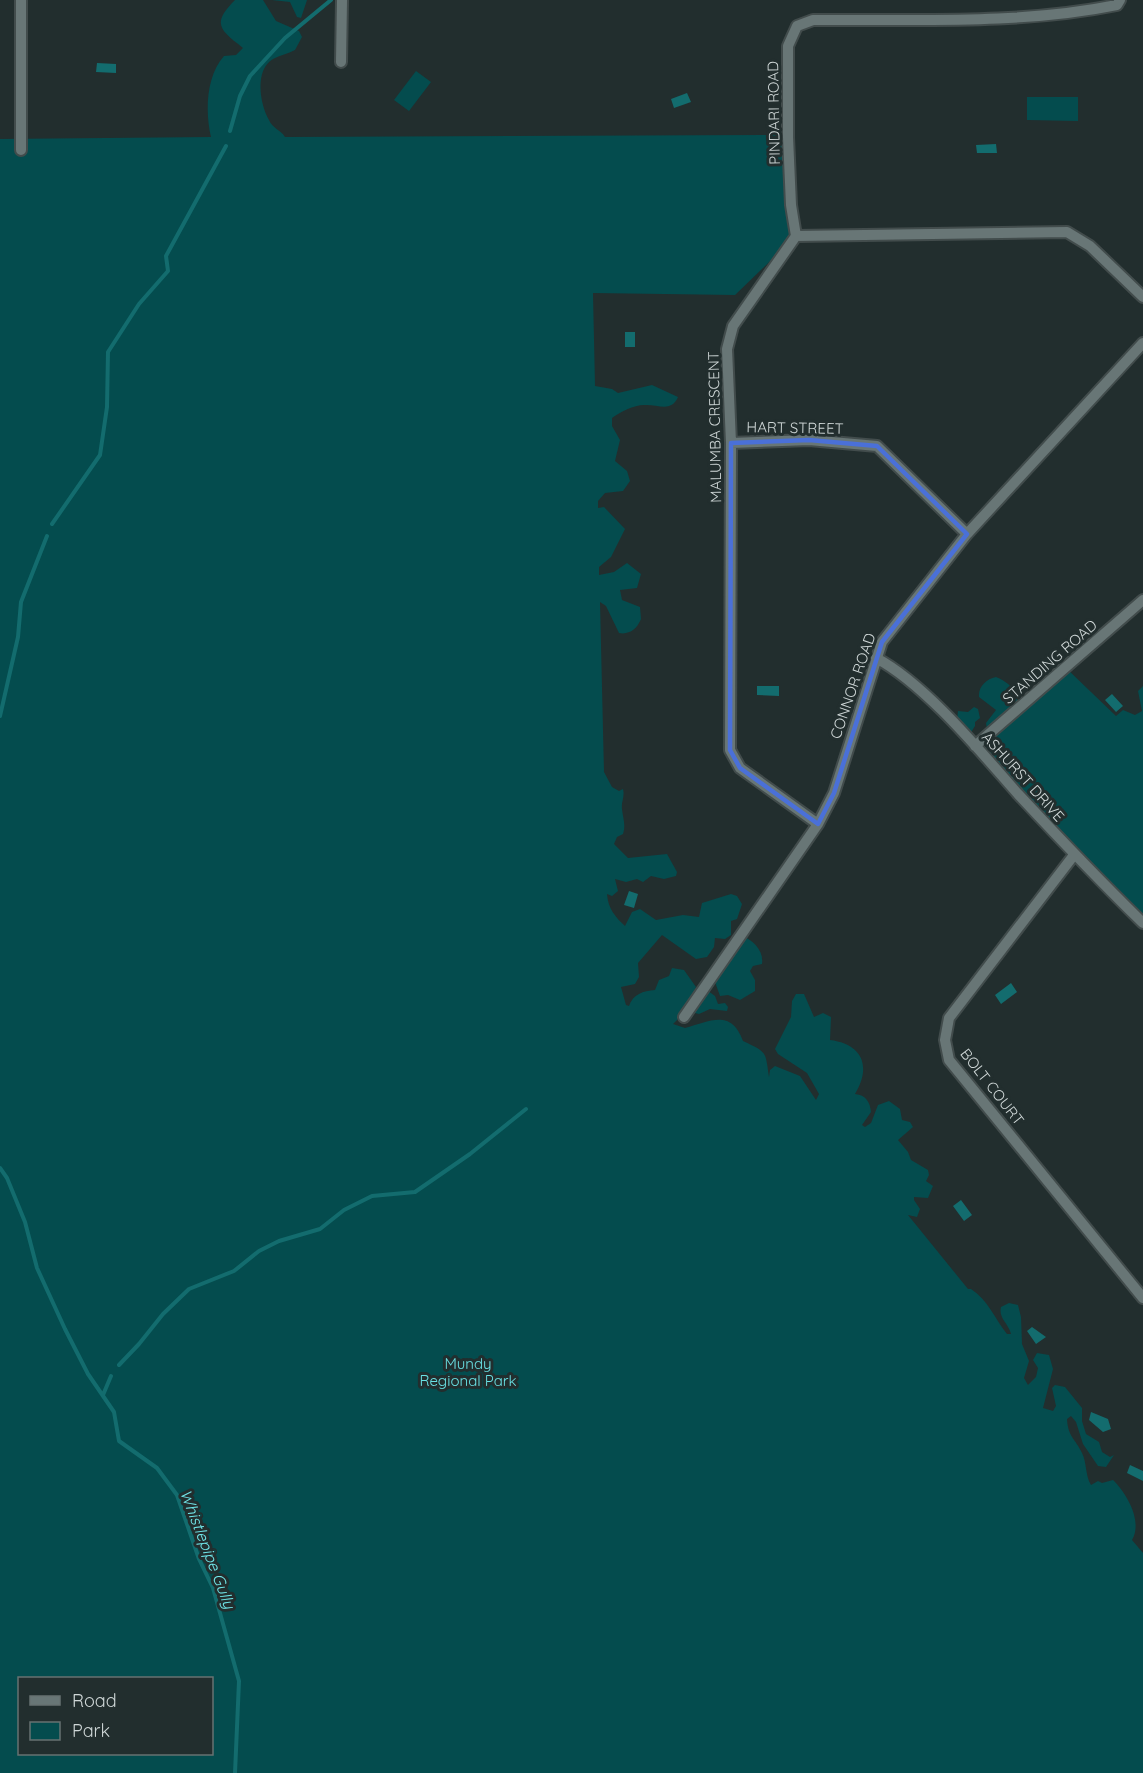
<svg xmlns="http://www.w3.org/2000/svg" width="1143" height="1773" viewBox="0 0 1143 1773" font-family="Quicksand,sans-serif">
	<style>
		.green { fill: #044c4e; fill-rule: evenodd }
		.water { fill: #136c6e }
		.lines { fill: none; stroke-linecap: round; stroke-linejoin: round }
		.stream { stroke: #136c6e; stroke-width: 4 }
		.street-casing { stroke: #424c4c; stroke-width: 14 }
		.street { stroke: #687676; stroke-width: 10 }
		.marked { fill: none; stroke: #4a70d8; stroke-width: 4.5; stroke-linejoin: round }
		.labels { text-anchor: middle; stroke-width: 6; stroke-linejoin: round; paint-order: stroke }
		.street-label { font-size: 15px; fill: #cfd7d7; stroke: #222e2e }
		.park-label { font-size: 15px; fill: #69e1e4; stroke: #222e2e }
		.water-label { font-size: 16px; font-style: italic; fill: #71e8eb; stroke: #222e2e }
	</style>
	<rect width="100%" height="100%" fill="#222e2e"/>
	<path class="green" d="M235,0H263L276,21L299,31L302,37L295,50C288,54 280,55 273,59C254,70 260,105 269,120C272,128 281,130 285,137L788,135L796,236L735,295L593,293L595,386L612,389L618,393L652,385L678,397C671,413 658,404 644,405C634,405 620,412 612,418V426L620,440L615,461L627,471L630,481L623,491L605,493L598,501V508L604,507L625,529L611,557L599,567V575L614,572L627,563L641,574L637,588L620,590L622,600L640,607L641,619C637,629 629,635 619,633L606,606L600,602L604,772L612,787L619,791L623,789C625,797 621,802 622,809C623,819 626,824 623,834L617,837L614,844L628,858L667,854L677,872L676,876L664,879L651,876L643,882L637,879L626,882L615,879L618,891L612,896L607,894C608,908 615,917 625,926L632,912L640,909L656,920L683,915L699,917L702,903L731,894L737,896L742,904L737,919L731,921V935L725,939L715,938L714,947L707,957L696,959L662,935L638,963L639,977L635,984L621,987L626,1005L629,1006C633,994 643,991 655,990L659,980L669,976L672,968L684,970L696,987L682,1015L673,1024L685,1028C709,1022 731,1008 743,1041C768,1053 765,1051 769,1077L770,1070L775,1066L800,1076L816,1100L819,1094L807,1073L778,1054L775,1049L791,1017L792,1001L796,994H804L814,1017L823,1013L831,1017L830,1040C862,1044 872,1066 855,1094C866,1095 870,1102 871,1112L862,1125L865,1127L871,1123L878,1105L889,1101L900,1109L902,1120L910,1122L913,1127L898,1140L908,1152L911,1160L928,1170L929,1175L926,1181L933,1186L928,1198L914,1197V1200L920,1209L917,1217L908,1215L968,1289H971C988,1300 995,1319 1007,1334H1011C1009,1324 998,1318 1001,1307L1009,1303L1018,1305L1021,1317L1022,1344L1029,1361L1024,1378L1028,1385L1036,1377L1038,1368L1033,1360L1037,1353L1049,1355L1053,1369L1043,1408L1053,1411L1056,1406L1052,1388L1055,1385L1065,1387L1082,1408V1421L1086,1434L1099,1442L1102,1452L1110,1457L1114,1455L1106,1467L1098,1466L1083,1444L1076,1422L1071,1416L1067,1419C1068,1437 1075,1438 1082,1453C1087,1463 1085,1475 1091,1485L1098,1481L1102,1483L1113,1480C1127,1494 1143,1521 1132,1540L1143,1553V1773H0V139L211,137C205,112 206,76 224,56L236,55L243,48C220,30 211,24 235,0ZM20,1678H212V1754H20Z
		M272,0H307L301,18L297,17L290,2Z
		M416,71L431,82L409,111L394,100Z
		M1027,97H1078V121L1027,120Z
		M1066,668L1116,716L1123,710L1135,715L1142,711L1138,691L1143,686V923L975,746Z
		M996,677C1006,681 1020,691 1017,702L987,729L986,723L996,710L979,697C978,687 986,679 996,677Z
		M974,707L978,709L980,718L975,722V726L970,734L957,720L958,711L968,712Z
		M742,935C753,941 764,950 762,964L753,966L750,971L755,980V991L740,1000L728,995L720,996L715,982L730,954L738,951L735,941Z
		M708,991L715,996L718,1004L725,1003L728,1007L727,1011L710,1009L699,1014L695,1013L694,1010L702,1003V996Z"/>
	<path class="water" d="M97,63L116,64V73L96,72Z
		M687,93L691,102L674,108L671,99Z
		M996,144L997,153H977L976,145Z
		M625,332H635V347H625Z
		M757,686H779V696L757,695Z
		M1112,694L1123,706L1116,712L1105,700Z
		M629,891L638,894L634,908L624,905Z
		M1011,983L1017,992L1001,1004L995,995Z
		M961,1200L972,1215L964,1221L953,1206Z
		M1032,1327L1046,1337L1036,1344L1027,1331Z
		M1091,1412L1108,1419L1111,1429L1103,1432L1089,1420Z
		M1130,1465L1143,1471V1481L1127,1473Z"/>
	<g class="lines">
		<path class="stream" d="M230,131L240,96L250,76L285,38L331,0
			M52,524L100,455L107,407L108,352L139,304L168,271L166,256L226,146
			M0,716L18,637L21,602L47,536
			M0,1168L7,1178L25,1222L37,1268L65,1329L88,1374L114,1412L119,1441L157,1468L177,1495L199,1559L213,1588L239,1681L235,1773
			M119,1365L139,1344L163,1314L189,1289L234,1271L259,1251L279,1241L320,1229L344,1210L372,1196L415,1192L470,1154L526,1109
			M103,1395L111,1376"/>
		<g class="street-casing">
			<path id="street" d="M341,62L342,0
				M21,150V0
				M796,236L791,205L788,137V46L797,26L813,20C914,19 1018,25 1117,5L1120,0
				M731,443L809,440L877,446L967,534
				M876,658C925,684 980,751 1018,794C1059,838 1100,881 1143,923
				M975,746L1143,600
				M818,824L740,768L730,750L731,443L727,349L733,326L796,236L1067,232L1090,246L1143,297
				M1074,855L949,1018L945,1040L949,1060L1143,1298
				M684,1017L818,824L834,793L882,642L967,534L1143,343"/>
		</g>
		<use href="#street" class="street"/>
	</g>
	<path class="marked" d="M809,440L877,446L967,534L882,642L834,793L818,824L740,768L730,750L731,443Z"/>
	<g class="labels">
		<g class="street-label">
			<text transform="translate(774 113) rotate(-91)" y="5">PINDARI ROAD</text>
			<text transform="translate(715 427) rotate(-91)" y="5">MALUMBA CRESCENT</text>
			<text transform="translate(795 428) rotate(1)" y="5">HART STREET</text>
			<text transform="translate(1050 662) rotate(-41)" y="5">STANDING ROAD</text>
			<text transform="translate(853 686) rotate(-71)" y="5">CONNOR ROAD</text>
			<text transform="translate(1023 777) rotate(48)" y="5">ASHURST DRIVE</text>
			<text transform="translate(992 1087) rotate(52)" y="5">BOLT COURT</text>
		</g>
		<g class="park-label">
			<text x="468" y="1369">Mundy<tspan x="468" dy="17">Regional Park</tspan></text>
		</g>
		<g class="water-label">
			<text transform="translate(208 1549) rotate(69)" y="6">Whistlepipe Gully</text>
		</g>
	</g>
	<rect x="18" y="1677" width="195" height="78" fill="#222e2e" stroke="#677272" stroke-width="1.5"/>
	<rect x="30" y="1696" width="30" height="9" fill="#687676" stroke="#677272" stroke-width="1.5"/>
	<text x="72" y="1707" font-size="18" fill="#cfd7d7">Road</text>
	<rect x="30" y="1722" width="30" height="18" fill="#044c4e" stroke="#677272" stroke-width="1.5"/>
	<text x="72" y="1737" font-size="18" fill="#cfd7d7">Park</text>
</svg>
